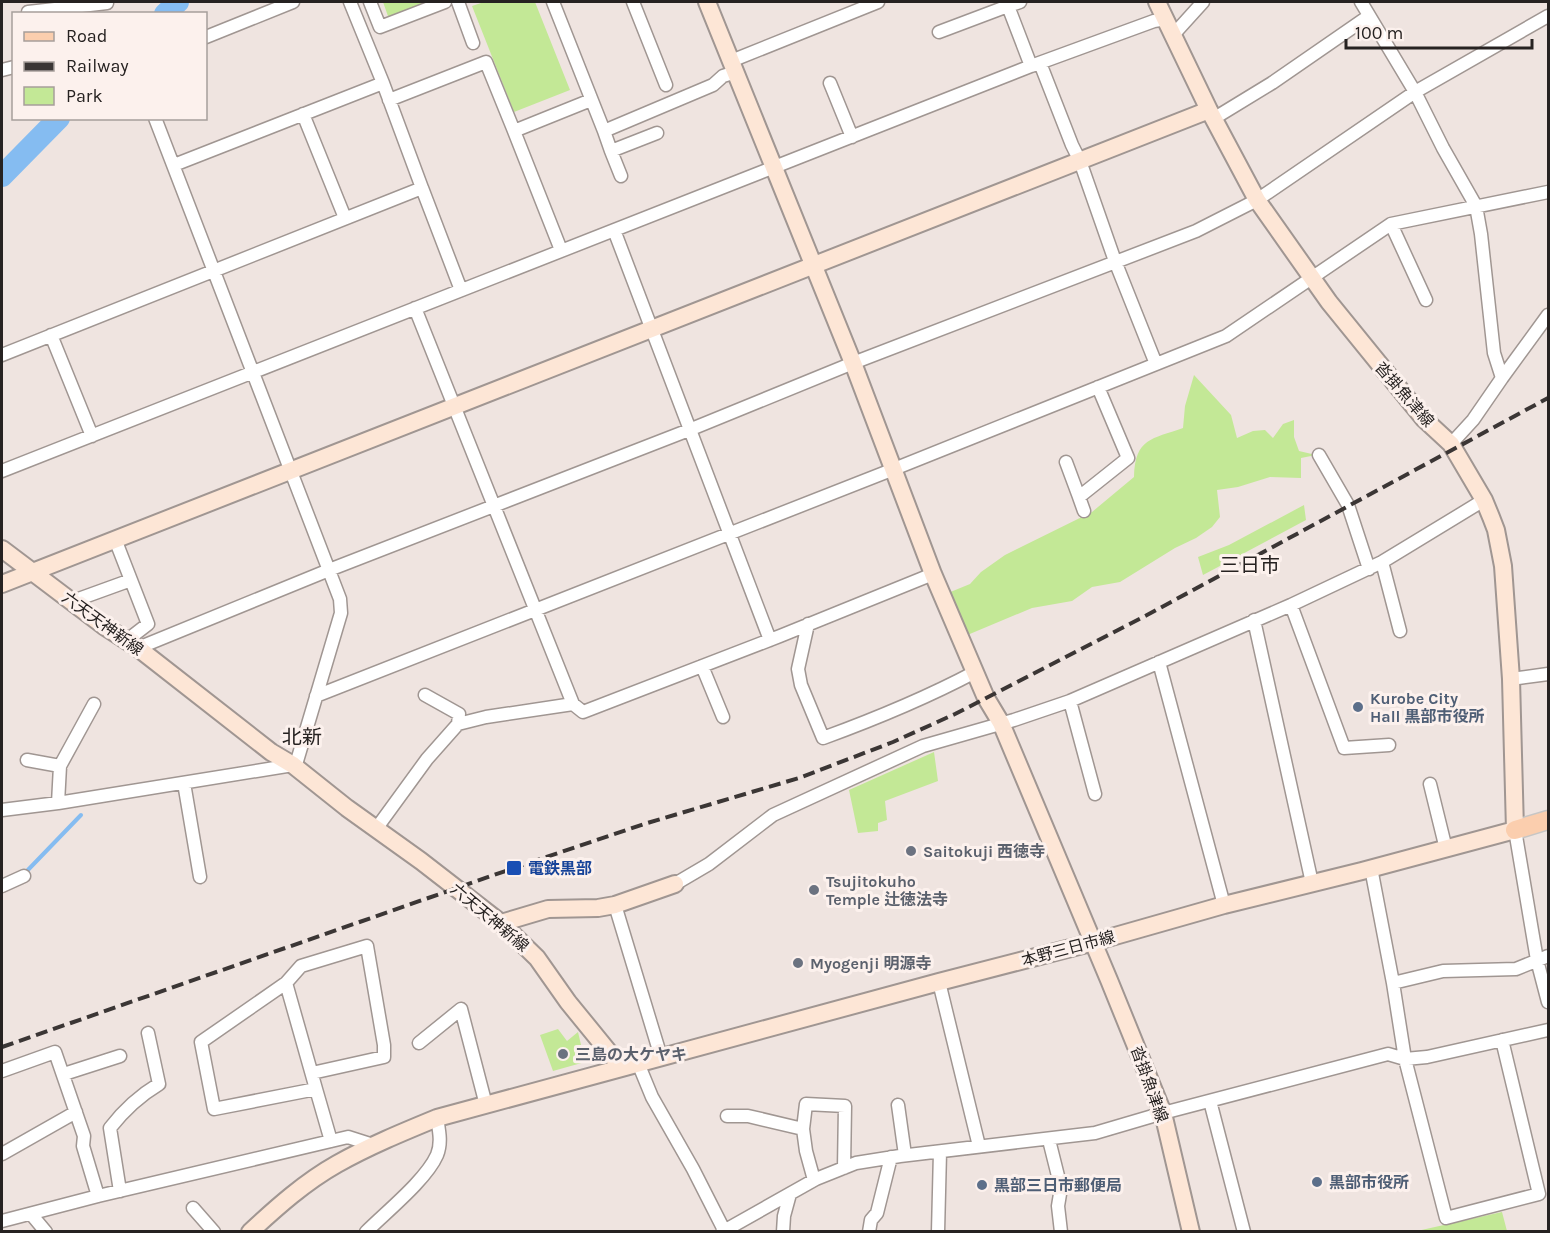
<svg xmlns="http://www.w3.org/2000/svg" width="1550" height="1233" viewBox="0 0 1550 1233" font-family="Karla,'Noto Sans JP',sans-serif">
	<style>
		.green { fill: #c3e896 }
		.lines { fill: none; stroke-linecap: round; stroke-linejoin: round }
		.stream { stroke: #85bcf1; stroke-width: 4 }
		.river { stroke: #85bcf1; stroke-width: 22 }
		.street-casing { stroke: #a09692; stroke-width: 15 }
		.secondary-casing { stroke: #a09692; stroke-width: 20 }
		.primary-casing { stroke: #c7c6c5; stroke-width: 21 }
		.street { stroke: #fff; stroke-width: 12 }
		.secondary { stroke: #fde6d6; stroke-width: 16 }
		.primary { stroke: #fbceae; stroke-width: 18 }
		.rail { stroke: #3b3635; stroke-width: 4; stroke-dasharray: 12 6; stroke-linecap: butt }
		.service-dot { fill: #5c6f8a; stroke: #fcf1ed; stroke-width: 2 }
		.worship-dot { fill: #6b7280; stroke: #fcf1ed; stroke-width: 2 }
		.transit-dot { fill: #1a4fb4; stroke: #fcf1ed; stroke-width: 2 }
		.labels { text-anchor: middle; stroke-width: 6; stroke-linejoin: round; paint-order: stroke }
		.street-label { font-size: 16px; fill: #262221; stroke: #fcf1ed }
		.service-label { font-size: 16px; font-weight: bold; fill: #4e5e75; stroke: #fcf1ed; text-anchor: start }
		.worship-label { font-size: 16px; font-weight: bold; fill: #5b616d; stroke: #fcf1ed; text-anchor: start }
		.transit-label { font-size: 16px; font-weight: bold; fill: #164399; stroke: #fcf1ed; text-anchor: start }
		.quarter-label { font-size: 20px; fill: #262221; stroke: #fcf1ed }
	</style>
	<rect width="100%" height="100%" fill="#efe4e0"/>
	<path class="green" d="M383,2H430L389,19Z
		M484,2H535L570,90L514,112L472,6Z
		M1194,375L1231,415L1237,438L1253,431L1265,430L1273,438L1283,424L1294,420V437L1299,451L1316,455L1301,458V478L1270,477L1238,487L1217,490L1220,517L1212,527L1196,538L1175,548L1120,582L1092,587L1072,601L1032,608L965,636L948,593L970,584L981,572L1005,555L1092,512L1134,477C1135,438 1152,439 1183,428L1185,406Z
		M1304,505L1306,520L1203,575L1198,557L1229,545Z
		M934,752L938,781L885,801L887,820L878,823V831L858,833L849,790Z
		M558,1029L567,1041L578,1032L585,1062L553,1071L540,1035Z
		M1502,1212L1507,1231H1417Z"/>
	<g class="lines">
		<path class="stream" d="M25,873L81,815"/>
		<path class="river" d="M165,14L178,2
			M2,176L59,118"/>
		<g class="street-casing">
			<path id="street" d="M350,2L383,83
				M370,2L380,27L445,2
				M458,2L473,43
				M553,2L604,131L713,85L723,76L736,72
				M633,2L666,85
				M1361,2L1415,92L1443,148L1476,206L1481,234L1494,353L1502,378L1473,420L1451,444
				M1008,6L1020,2
				M64,8L107,3
				M28,12L64,8L63,2
				M939,32L1008,6L1031,66
				M1174,34L1203,2
				M206,37L293,2
				M731,61L878,2
				M1040,63L1072,145L1080,161L1115,261L1156,364
				M2,70L14,67
				M830,83L852,137
				M389,100L486,62L514,131L591,100
				M303,114L345,218
				M1213,119L1272,83L1369,16
				M514,131L561,250
				M604,131L611,151L657,133
				M611,151L621,176
				M174,165L383,83L422,188
				M1391,224L1426,300
				M614,230L770,640
				M415,308L573,704
				M51,335L92,436
				M2,355L422,188L461,290
				M1502,378L1548,315
				M1319,455L1348,505L1369,569
				M1066,462L1079,497L1128,458L1098,387
				M2,471L1031,66L1154,21L1166,19
				M1079,497L1084,511
				M115,539L148,624L126,641
				M1382,562L1400,631
				M73,601L131,580
				M1291,605L1344,748L1389,745
				M1254,620L1312,883
				M808,624L798,669L801,685L823,738C875,719 926,698 975,672
				M138,648L329,570L689,430L853,363L1196,231L1257,200L1415,92L1548,16
				M1159,662L1224,905
				M702,666L723,717
				M1511,679L1548,674
				M316,696L894,469L1226,336L1391,224L1548,192
				M1070,701L1095,794
				M458,724L486,717L573,704L583,712L780,636L933,574
				M27,760L60,766L58,803
				M60,766L94,704
				M184,783L200,877
				M1430,784L1446,849
				M2,810L58,803L293,765L297,761L341,613L340,599L155,118
				M376,829L427,759L458,724L459,714L425,695
				M1515,830L1537,960L1548,1002
				M1371,868L1393,983L1405,1059L1446,1218L1539,1194L1502,1040
				M675,884L709,864L773,815L923,746L1014,720L1070,701L1291,605L1382,562L1484,500
				M2,886L24,876
				M615,905L661,1057
				M939,982L979,1146
				M286,983L201,1042L214,1109L316,1089L286,983L301,966L367,946L384,1045V1057L312,1073
				M1393,983L1443,971L1516,969L1548,956
				M419,1043L461,1009L486,1105
				M638,1063L652,1097L693,1169L725,1232
				M2,1071L55,1052L84,1136L83,1146L98,1196
				M64,1074L120,1056
				M316,1089L331,1141
				M1210,1101L1244,1232
				M898,1105L905,1155
				M727,1116H748L803,1129L806,1151L814,1180
				M803,1129L806,1104L845,1106L844,1168
				M1049,1140L1061,1188L1058,1206L1061,1232
				M2,1154L76,1112
				M120,1191L110,1128C124,1110 139,1096 159,1084L148,1033
				M193,1208L214,1232
				M31,1214L46,1232
				M2,1221L98,1196L348,1137L373,1145
				M366,1232C386,1212 426,1180 437,1155C442,1143 439,1130 437,1118
				M722,1232L816,1179L856,1163L900,1156L1095,1133L1163,1113L1388,1054L1405,1059L1427,1057L1548,1030
				M783,1232L784,1216L790,1194
				M869,1232L871,1220L877,1213L891,1157
				M938,1232L940,1152"/>
		</g>
		<g class="secondary-casing">
			<path id="secondary" d="M707,2L853,363L933,574L986,698L1001,723L1109,980L1163,1113L1191,1232
				M2,549L104,626L138,648L271,752L293,765L347,808L421,861L501,923L537,958L568,1002L621,1067
				M2,584L1209,110
				M501,923L548,909L598,908L615,905L675,884
				M250,1232C277,1207 305,1182 337,1164C369,1146 403,1132 437,1118L939,982L1094,942L1224,905L1362,871L1515,830L1511,679L1503,566L1496,530L1491,517L1484,500L1451,444L1424,419L1329,302L1257,200L1209,110L1157,2"/>
		</g>
		<g class="primary-casing">
			<path id="primary" d="M1515,830L1548,820"/>
		</g>
		<use href="#street" class="street"/>
		<use href="#secondary" class="secondary"/>
		<use href="#primary" class="primary"/>
		<path class="rail" d="M2,1047L514,868L644,824L799,778L893,742L955,714L1147,615L1548,398"/>
	</g>
	<g class="service-dot">
		<circle cx="1358" cy="707" r="6"/>
		<circle cx="1317" cy="1182" r="6"/>
		<circle cx="982" cy="1185" r="6"/>
	</g>
	<g class="worship-dot">
		<circle cx="911" cy="851" r="6"/>
		<circle cx="814" cy="890" r="6"/>
		<circle cx="798" cy="963" r="6"/>
		<circle cx="563" cy="1054" r="6"/>
	</g>
	<rect class="transit-dot" x="506" y="860" width="16" height="16" rx="3"/>
	<g class="labels">
		<g class="street-label">
			<text transform="translate(1405 394) rotate(49)" y="6">沓掛魚津線</text>
			<text transform="translate(103 623) rotate(36)" y="6">六天天神新線</text>
			<text transform="translate(490 917) rotate(40)" y="6">六天天神新線</text>
			<text transform="translate(1068 948) rotate(-15)" y="6">本野三日市線</text>
			<text transform="translate(1150 1084) rotate(70)" y="6">沓掛魚津線</text>
		</g>
		<g class="service-label">
			<text x="1370" y="704">Kurobe City<tspan x="1370" dy="18">Hall 黒部市役所</tspan></text>
			<text x="1329" y="1188">黒部市役所</text>
			<text x="994" y="1191">黒部三日市郵便局</text>
		</g>
		<g class="worship-label">
			<text x="923" y="857">Saitokuji 西徳寺</text>
			<text x="826" y="887">Tsujitokuho<tspan x="826" dy="18">Temple 辻徳法寺</tspan></text>
			<text x="810" y="969">Myogenji 明源寺</text>
			<text x="575" y="1060">三島の大ケヤキ</text>
		</g>
		<g class="transit-label">
			<text x="528" y="874">電鉄黒部</text>
		</g>
		<g class="quarter-label">
			<text x="1250" y="572">三日市</text>
			<text x="302" y="744">北新</text>
		</g>
	</g>
	<rect width="1550" height="1233" fill="none" stroke="#262221" stroke-width="6"/>
	<rect x="12" y="12" width="195" height="108" fill="#fcf1ed" stroke="#a69e9b" stroke-width="1.5"/>
	<rect x="24" y="32" width="30" height="9" fill="#fbceae" stroke="#a69e9b" stroke-width="1.5"/>
	<text x="66" y="42" font-size="18" fill="#262221">Road</text>
	<rect x="24" y="62" width="30" height="9" fill="#3b3635" stroke="#a69e9b" stroke-width="1.5"/>
	<text x="66" y="72" font-size="18" fill="#262221">Railway</text>
	<rect x="24" y="87" width="30" height="18" fill="#c3e896" stroke="#a69e9b" stroke-width="1.5"/>
	<text x="66" y="102" font-size="18" fill="#262221">Park</text>
	<path d="M1346 39v9h186v-9" fill="none" stroke="#262221" stroke-width="3"/>
	<text x="1355" y="39" font-size="18" fill="#262221" stroke="#fcf1ed" stroke-width="4.5" paint-order="stroke">100 m</text>
</svg>
